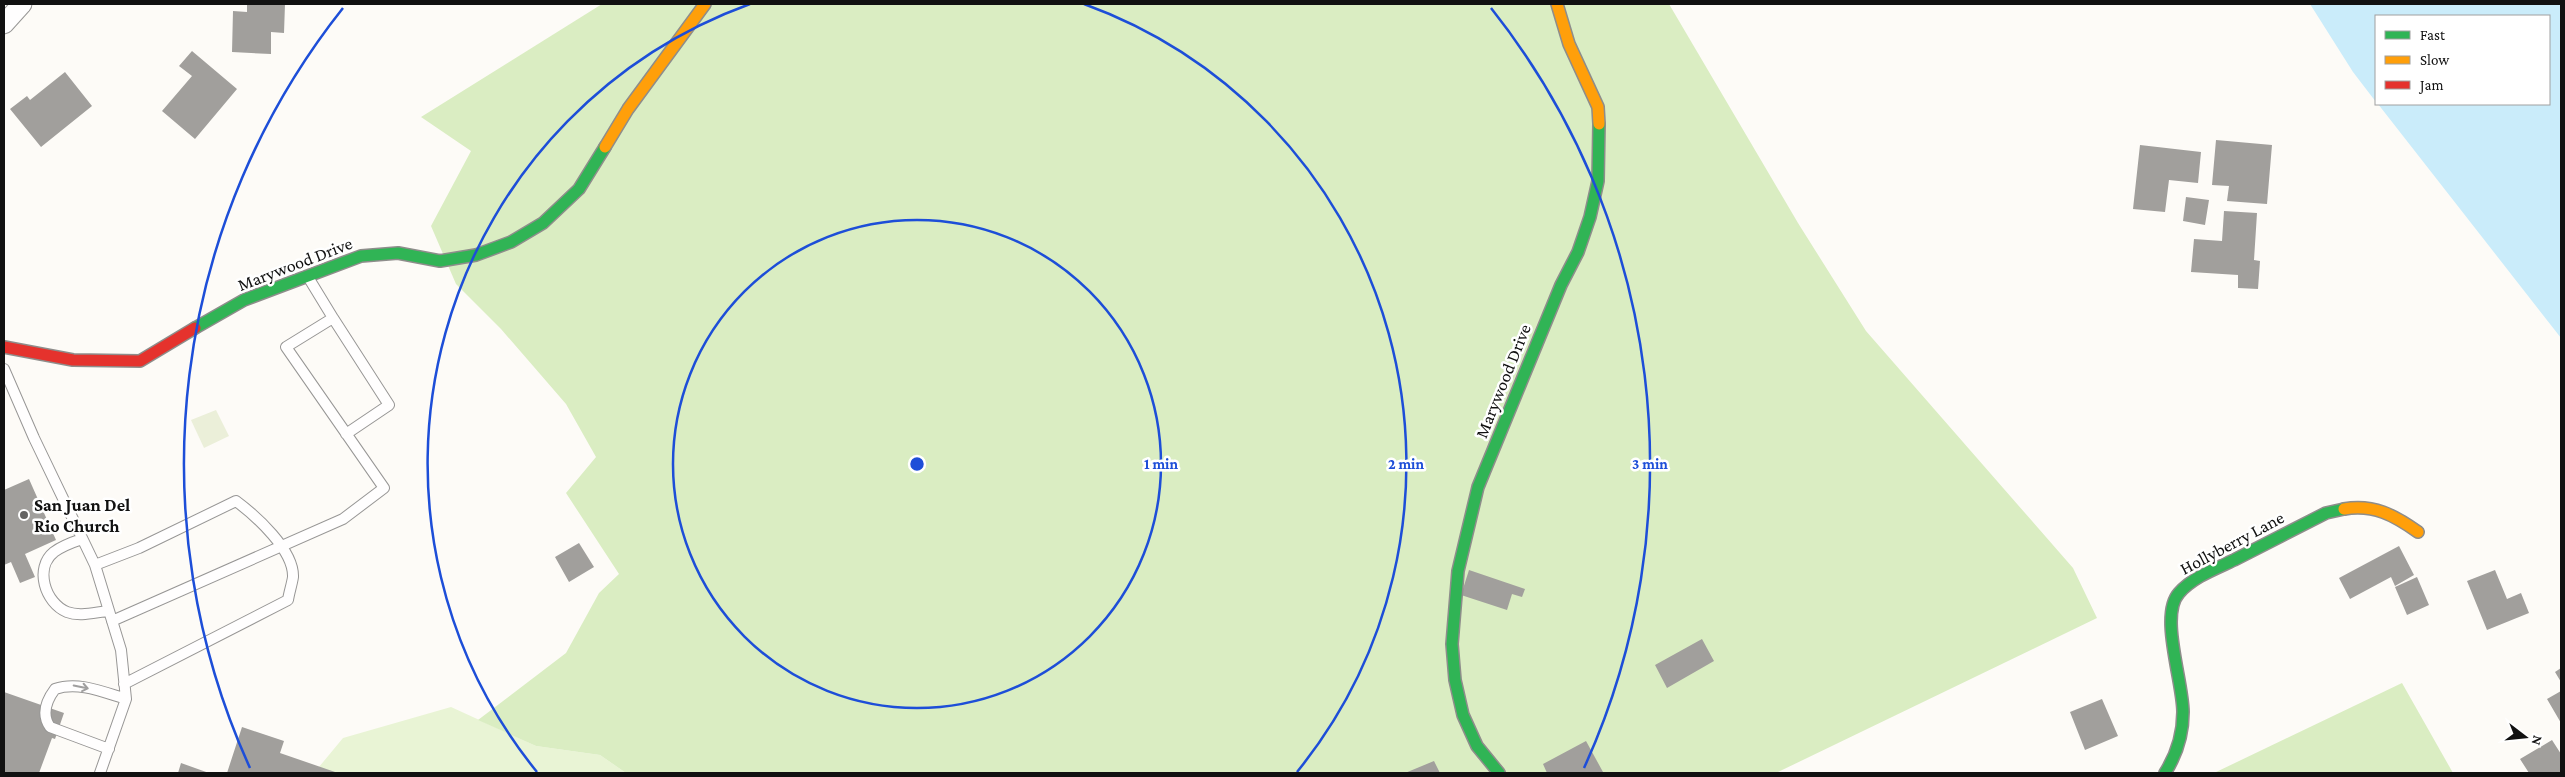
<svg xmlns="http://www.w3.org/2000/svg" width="2565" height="777" viewBox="0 0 2565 777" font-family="'Crimson Pro',serif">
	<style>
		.green { fill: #e9f4d5 }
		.forest { fill: #daedc2 }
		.cemetery { fill: #ebefd9 }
		.water { fill: #caecfa }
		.building { fill: #a19f9c }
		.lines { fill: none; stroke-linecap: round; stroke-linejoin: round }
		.lane-casing { stroke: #979695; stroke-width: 12 }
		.street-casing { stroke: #979695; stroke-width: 21 }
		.fast-casing { stroke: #8e8d8b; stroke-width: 14 }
		.slow-casing { stroke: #8e8d8b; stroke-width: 14 }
		.jam-casing { stroke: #8e8d8b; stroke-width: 14 }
		.lane { stroke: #fffefe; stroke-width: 10 }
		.street { stroke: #fffefe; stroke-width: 19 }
		.fast { stroke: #30b455; stroke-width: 11 }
		.slow { stroke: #ff9f0a; stroke-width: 11 }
		.jam { stroke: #e5322d; stroke-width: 11 }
		.oneway { stroke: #a09f9f }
		.ring { fill: none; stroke: #1d4ed8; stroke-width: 2.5 }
		.poi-dot { fill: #646362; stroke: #fff; stroke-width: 2 }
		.labels { text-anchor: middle; stroke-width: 5; stroke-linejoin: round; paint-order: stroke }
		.street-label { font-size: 18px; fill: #111; stroke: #fff }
		.poi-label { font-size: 18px; font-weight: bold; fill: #111; stroke: #fff; text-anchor: start }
		.centre { fill: #1d4ed8; stroke: #fff; stroke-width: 2.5 }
		.ring-label { font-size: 15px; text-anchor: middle; font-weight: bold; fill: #1d4ed8; stroke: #fff; stroke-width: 5; stroke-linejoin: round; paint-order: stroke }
	</style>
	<rect width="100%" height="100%" fill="#fdfbf7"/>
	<path class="green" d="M451,707L536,746L600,755L626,773H314L343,738Z"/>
	<path class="forest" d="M602,4H1669L1798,223L1866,331L2073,568L2097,618L1776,773H626L600,755L536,746L478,720L566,653L599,593L619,574L566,493L596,457L566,404L501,329L456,284L431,226L471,151L421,117Z
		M2402,683L2453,773H2214Z"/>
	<path class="cemetery" d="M216,410L229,436L204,448L191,420Z"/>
	<path class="water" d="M2310,4H2561V338L2378,104H2549V16H2376V102L2353,72Z"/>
	<path class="building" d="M247,4H285L284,33L271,32V54L232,52L233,11L247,12Z
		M192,51L237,89L195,139L162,111L192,76L179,66Z
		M65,72L92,106L41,147L10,109L27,96L30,100Z
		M2216,140L2272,145L2267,204L2227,201L2229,186L2212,185Z
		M2140,145L2201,152L2198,183L2169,180L2165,212L2133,209Z
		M2186,197L2209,200L2205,225L2183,221Z
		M2224,211L2257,213L2254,260L2260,261L2258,289L2238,288V275L2191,272L2194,239L2222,241Z
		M29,479L56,540L25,554L35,577L20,583L11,562L4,565V490Z
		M579,543L594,567L569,582L555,557Z
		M2399,546L2414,575L2395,586L2391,577L2350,599L2339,578Z
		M1469,570L1525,589L1522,597L1512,594L1507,610L1461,595Z
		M2495,570L2507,599L2521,593L2529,613L2487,630L2467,581Z
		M2417,577L2429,605L2407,615L2395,587Z
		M1702,639L1714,661L1667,688L1655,665Z
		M2561,668V682L2555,672Z
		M2561,691V723L2547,699Z
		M4,692L64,713L55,739L52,738L39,773H4Z
		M2102,699L2118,736L2085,750L2070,712Z
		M242,727L284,741L280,753L338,773H227Z
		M2552,740L2561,754V773H2529L2520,759Z
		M1586,741L1603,772L1547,773L1543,764Z
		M1434,761L1440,773H1405Z
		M181,763L209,773H178Z"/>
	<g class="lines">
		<g class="lane-casing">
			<path id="lane" d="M333,318L389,405L346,434
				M4,369L34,438L95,565L121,650L126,699L100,773
				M82,539C73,542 62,546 54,552C34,568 45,603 67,612C80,617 96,612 109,611
				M95,565L139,548L236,501C256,516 294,550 293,577C292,584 289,593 288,600L124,684
				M112,621L343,519L384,488L286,347L333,318L308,277
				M109,749L50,727C41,714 46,701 55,689C78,681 103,692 126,699"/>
		</g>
		<g class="street-casing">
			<path id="street" d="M4,24L22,4"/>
		</g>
		<g class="fast-casing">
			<path id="fast" d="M195,328L244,300L361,256L398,253L440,261L476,255L511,242L543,223L579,189L605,147
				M1499,773L1477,746L1463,715L1455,680L1452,644L1458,571L1478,487L1561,285L1578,252L1590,217L1598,181L1599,124
				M2165,773C2177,754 2183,735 2183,712C2183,681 2159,615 2179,593C2193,577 2215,569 2234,560C2265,544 2295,529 2326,513L2344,509"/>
		</g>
		<g class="slow-casing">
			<path id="slow" d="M1557,4L1569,44L1598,107L1599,124
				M605,147L628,109L705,4
				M2344,509C2374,504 2394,515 2418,532"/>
		</g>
		<g class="jam-casing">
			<path id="jam" d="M4,347L73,360L140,361L195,328"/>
		</g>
		<use href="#lane" class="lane"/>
		<use href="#street" class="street"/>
		<use href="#fast" class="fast"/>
		<use href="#slow" class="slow"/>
		<use href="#jam" class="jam"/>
	</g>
	<defs><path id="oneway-shaft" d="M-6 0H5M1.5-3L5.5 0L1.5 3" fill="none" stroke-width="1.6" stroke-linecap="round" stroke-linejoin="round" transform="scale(1.25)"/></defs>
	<use class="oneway" href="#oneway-shaft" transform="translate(81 687) rotate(12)"/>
	<g class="ring">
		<circle cx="917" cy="464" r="244"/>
		<path d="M537 772A489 489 0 0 1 750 4M1084 4A489 489 0 0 1 1297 772"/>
		<path d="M250 768A733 733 0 0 1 343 8M1491 8A733 733 0 0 1 1584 768"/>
	</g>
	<circle class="poi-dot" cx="24" cy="515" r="5"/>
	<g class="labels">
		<g class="street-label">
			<text transform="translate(295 264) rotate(-21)" y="6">Marywood Drive</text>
			<text transform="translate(1503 381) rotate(-68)" y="6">Marywood Drive</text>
			<text transform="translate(2232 543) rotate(-28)" y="6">Hollyberry Lane</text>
		</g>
		<g class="poi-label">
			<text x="34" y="511">San Juan Del<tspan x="34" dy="21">Rio Church</tspan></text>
		</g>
	</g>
	<circle cx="917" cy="464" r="8" class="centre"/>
	<g class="ring-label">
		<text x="1161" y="469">1 min</text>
		<text x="1406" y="469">2 min</text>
		<text x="1650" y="469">3 min</text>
	</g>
	<rect width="2565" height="777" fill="none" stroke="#111111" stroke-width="10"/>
	<rect x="2375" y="15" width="175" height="90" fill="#ffffff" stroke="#a0a0a0"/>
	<rect x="2385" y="31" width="25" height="8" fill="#30b455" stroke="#a0a0a0"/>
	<text x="2420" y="40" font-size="15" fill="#111111">Fast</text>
	<rect x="2385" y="56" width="25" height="8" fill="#ff9f0a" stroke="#a0a0a0"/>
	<text x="2420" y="65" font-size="15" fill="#111111">Slow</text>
	<rect x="2385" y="81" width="25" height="8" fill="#e5322d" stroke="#a0a0a0"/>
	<text x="2420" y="90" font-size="15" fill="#111111">Jam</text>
	<g transform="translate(2525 737) rotate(106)" stroke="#ffffff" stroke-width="4" paint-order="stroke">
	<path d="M0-4L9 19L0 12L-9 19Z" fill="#111111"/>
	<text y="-8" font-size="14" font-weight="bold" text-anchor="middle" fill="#111111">N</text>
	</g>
</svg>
